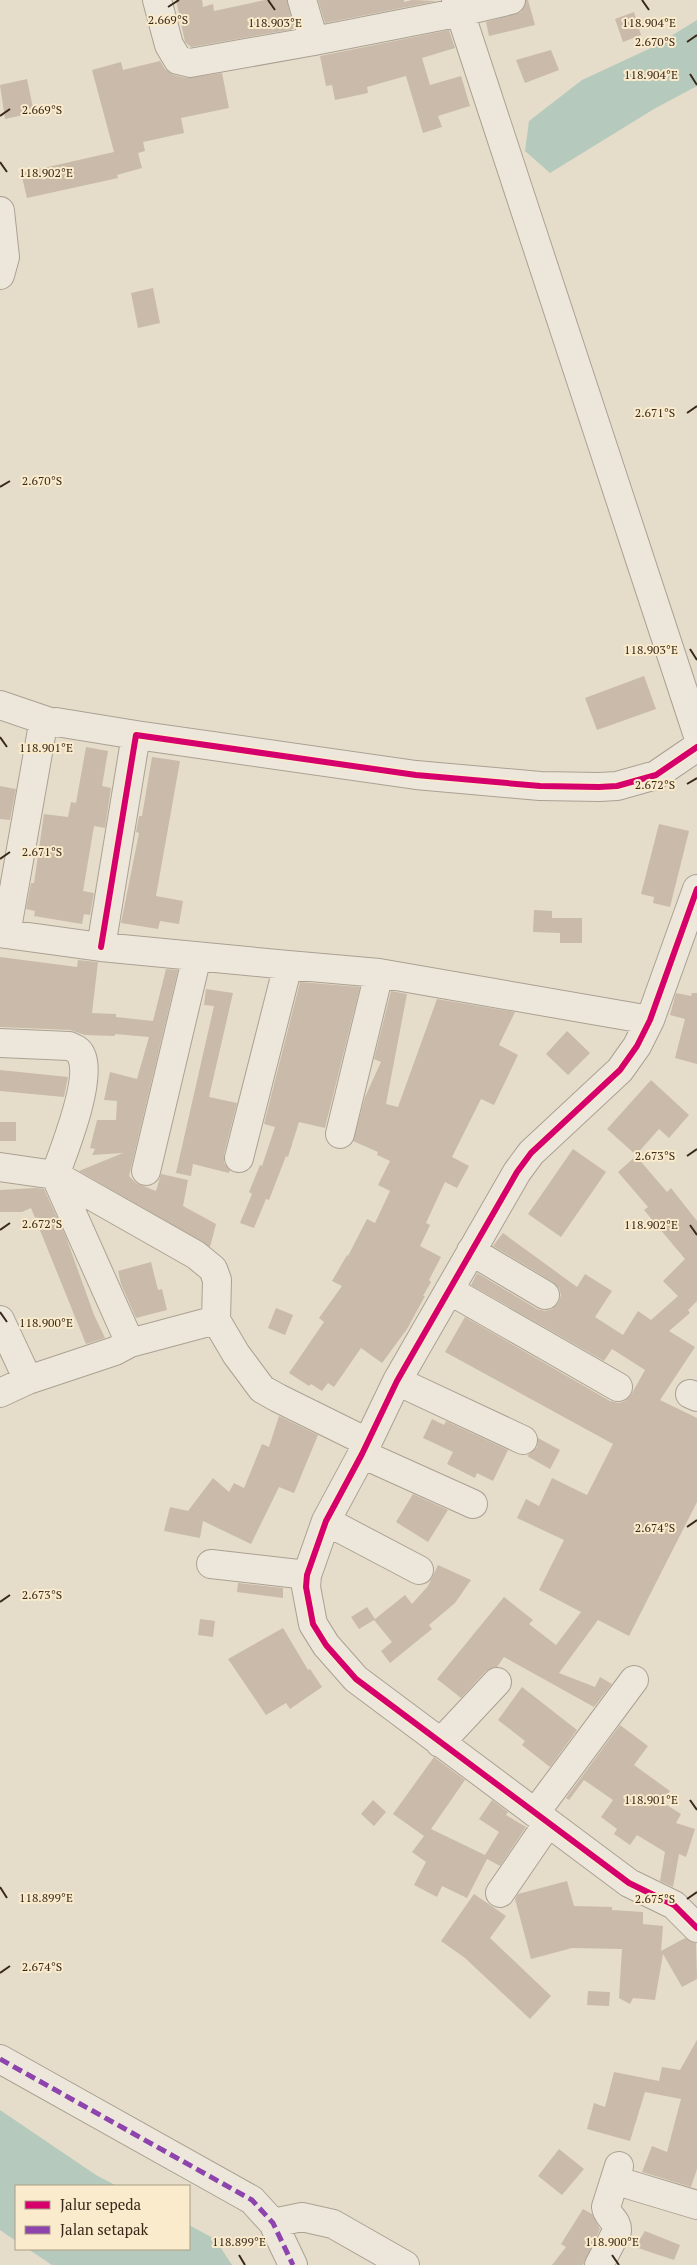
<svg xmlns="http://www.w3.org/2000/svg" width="697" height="2265" viewBox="0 0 697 2265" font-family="'PT Serif',serif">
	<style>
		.water { fill: #b5cabd }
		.building { fill: #cabaa9 }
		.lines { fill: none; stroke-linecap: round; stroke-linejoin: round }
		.minor-casing { stroke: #aaa193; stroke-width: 30 }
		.minor { stroke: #ede7db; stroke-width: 28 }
		.quiet { stroke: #8e44ad; stroke-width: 5; stroke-dasharray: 10 5; stroke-linecap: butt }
		.cycleway-casing { stroke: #f9ebcc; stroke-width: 9 }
		.cycleway { stroke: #d6006c; stroke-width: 6 }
		.ticks { fill: none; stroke: #39281a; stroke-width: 2 }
		.ticks-label { font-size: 12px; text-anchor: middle; fill: #39281a; stroke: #f9ebcc; stroke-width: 4; stroke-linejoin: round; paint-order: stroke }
	</style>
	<rect width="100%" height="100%" fill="#e5ddc9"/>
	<path class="water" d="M697,20V86L654,109L550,173L525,151L529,121L582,80L653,47Z
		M0,2110L96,2175L117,2186H16V2241L0,2230Z
		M189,2225L215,2239L232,2265H52L28,2249H189Z"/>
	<path class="building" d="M176,0H202L203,7L213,4L214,11L265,0H287L294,29L191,47L185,42Z
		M318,0H404V2L412,0L437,1L325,23Z
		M526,0H528L535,25L489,36L486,22L521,12Z
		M634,12L641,35L623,42L615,19Z
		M449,30L455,48L422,58L430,85L461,76L470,106L438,116L442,127L423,133L406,76L367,87L368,93L335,100L332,85L326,86L320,56Z
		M551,50L559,70L525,83L516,60Z
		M160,61L165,69L174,75L186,78L222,73L229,108L181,118L184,133L143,142L145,151L138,153L142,168L117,175L118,178L27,198L21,173L114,152L92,70L121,62L123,70Z
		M27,79L33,108L27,109L28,114L5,119L0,85Z
		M153,288L160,323L138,328L131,293Z
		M644,676L656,709L597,730L585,698Z
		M86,747L108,751L102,786L111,788L105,828L94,826L83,891L94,893L90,915L84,914L82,924L34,916L35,911L26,909L31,883H34L44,814L68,817L71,802L76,803Z
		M152,757L180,761L156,896L183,901L179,924L160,921L158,929L121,923L139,833L136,832L139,816H142Z
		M0,786L16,789L10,820L0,819Z
		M659,824L689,831L670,907L653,903L654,897L641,894Z
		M534,910L552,911V918H582V943H560V933L533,932Z
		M0,957L77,967L78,960L98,962L92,1013L116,1014V1017L153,1021L166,969L178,970L129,1176L136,1183L156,1191L161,1174L188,1180L183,1206L216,1224L210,1247L79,1171L123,1153L92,1155L95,1149L90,1148L97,1120H116L117,1101L104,1100L110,1072L137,1079L149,1037L115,1034V1036L85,1035L70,1030L0,1027Z
		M300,982L360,987L325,1128L299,1122L288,1157L286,1156L269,1200L266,1199L254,1228L240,1223L252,1194L249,1192L260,1165L262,1166L275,1127L264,1124Z
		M206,989L233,993L209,1097L237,1103L224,1154V1163L230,1170L229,1173L193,1164L191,1176L176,1173L214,1006L204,1005Z
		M391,991L407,994L386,1104L398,1107L437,999L515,1012L499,1045L518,1055L494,1105L481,1099L452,1157L469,1166L457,1188L445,1182L426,1223L430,1225L420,1246L441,1257L429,1280L431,1282L423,1296H425L407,1329L382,1363L361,1348L334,1387L328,1383L322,1391L311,1384L309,1386L289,1373L324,1322L319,1318L342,1286L332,1281L347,1255L348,1256L367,1219L375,1223L390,1191L378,1185L390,1161L377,1155L378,1152L353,1141L365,1097L381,1062L374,1059Z
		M676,993L691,996L692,993H697V1064L675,1058L685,1019L670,1015Z
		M567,1031L590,1053L568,1075L546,1054Z
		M0,1070L68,1077L64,1097L0,1091Z
		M651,1080L689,1115L669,1138L659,1129L636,1155L607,1129Z
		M0,1122H16V1141H0Z
		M573,1149L606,1172L561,1237L528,1214Z
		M636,1156L667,1192L671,1188L697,1221V1301L688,1310L690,1313L669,1331L695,1347L660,1400L697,1418V1502L629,1636L598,1620L559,1673L595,1687L600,1677L612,1684L594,1707L504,1657L497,1667L486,1671L461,1698L437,1679L504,1597L533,1620L529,1624L556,1645L581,1612L539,1590L564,1540L517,1518L526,1499L539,1506L552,1478L587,1495L613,1444L445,1352L465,1317L610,1401L619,1403L625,1401L631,1395L645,1370L612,1349L604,1361L471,1285L477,1273L537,1309L545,1311L552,1309L558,1303L561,1295L559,1288L553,1282L493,1246L503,1233L577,1287L585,1274L612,1291L595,1317L623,1335L638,1311L651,1320L678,1296L663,1281L685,1259L644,1210L648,1207L618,1172Z
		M36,1188L44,1189L66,1237L94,1315L105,1338L86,1344L31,1208L22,1212H0V1190Z
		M151,1262L158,1290L162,1289L167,1310L136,1318L121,1284L118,1271Z
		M276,1308L293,1315L285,1335L268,1328Z
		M279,1416L318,1435L294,1493L279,1487L251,1544L203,1521L200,1538L164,1531L170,1507L188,1511L213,1478L229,1492L234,1483L244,1488L262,1444L269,1447Z
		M432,1419L444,1425L446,1421L508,1450L493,1481L477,1473L475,1478L447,1464L453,1452L423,1438Z
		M538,1438L560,1450L550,1469L527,1456L537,1447Z
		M413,1494L448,1510L428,1542L396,1522Z
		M438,1565L471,1580L455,1603L429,1625L432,1629L390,1663L381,1651L392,1642L374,1620L359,1629L351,1617L367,1607L375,1619L405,1595L412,1604L428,1586Z
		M238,1583L283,1588V1598L237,1592Z
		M200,1619L215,1621L213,1637L198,1635Z
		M283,1628L308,1670L310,1669L322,1687L290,1709L286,1703L266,1715L228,1659Z
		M522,1687L577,1730L550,1767L522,1745L525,1741L498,1720Z
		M620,1725L648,1746L634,1765L670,1791L662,1802L681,1814L676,1823L695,1829L686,1857L679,1854L673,1887L660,1881L665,1852L637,1835L630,1845L614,1834L617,1829L601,1817L613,1800L584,1780L569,1800L566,1798Z
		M434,1757L465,1780L431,1829L485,1855L499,1832L479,1819L492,1800L508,1812L506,1815L526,1827L500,1866L487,1859L467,1898L442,1886L437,1897L414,1885L426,1862L412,1852L424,1836L393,1814Z
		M373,1800L386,1812L374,1826L361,1814Z
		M567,1881L574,1906L612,1907V1910L643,1912V1924L663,1926L661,1951L685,1938L696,1943L697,1979L682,1987L663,1954L655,2000L633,1998L630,2004L619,1998L622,1949L572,1948L531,1959L515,1899L518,1894Z
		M474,1894L506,1916L490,1938L551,1996L530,2019L465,1958L441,1941Z
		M588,1991L610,1992L609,2006L587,2005Z
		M697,2040V2169L691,2187L642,2172L652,2146L667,2152L681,2099L645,2092L630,2141L587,2129L594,2103L605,2107L614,2072L659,2081L662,2067L680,2070Z
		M559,2149L584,2169L562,2195L538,2176Z
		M583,2209L592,2214L600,2229L583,2265H552L566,2247L561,2244Z
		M645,2231L680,2245L674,2260L635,2247Z"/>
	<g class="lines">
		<g class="minor-casing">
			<path id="minor" d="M157,0L169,45L178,60L190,63L314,41L461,12L511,0
				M302,0L314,41
				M456,0L697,733
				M0,211L5,257L0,275
				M0,705L50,722
				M697,889L650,1020L637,1046L620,1070L531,1153L517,1172L397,1381L362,1454L326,1521L307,1575L306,1587L313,1624L326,1645L356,1679L629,1883L674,1905L697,1928
				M0,933L101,947L288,965
				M6,934L42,730L46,725L56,722L136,735
				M101,947L136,735L416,775L540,786L599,787L617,786L656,775L697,747
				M0,1043L69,1046C74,1048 79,1050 81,1055C93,1078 64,1151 55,1175L130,1343
				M340,1134L379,973
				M239,1158L288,965L379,973L650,1020
				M0,1167L55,1175L196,1255L213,1269L217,1280L216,1320L236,1354L262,1389L278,1398L367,1442
				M146,1171L197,956
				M471,1251L545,1295
				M449,1290L618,1387
				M0,1320L28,1380L115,1351L130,1343L216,1320
				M397,1381L523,1440
				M0,1393L28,1380
				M690,1394L697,1397
				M362,1454L473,1504
				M326,1521L419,1570
				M211,1564L307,1575
				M440,1743L497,1682
				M535,1813L634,1680
				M500,1893L548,1823
				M0,2059L252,2200L273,2223L293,2265
				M627,2184L697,2205
				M273,2223L302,2217L333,2224L405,2265
				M599,2265L617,2231C618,2220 607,2217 606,2207L619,2166"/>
		</g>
		<use href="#minor" class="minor"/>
		<path class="quiet" d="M0,2059L252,2200L273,2223L293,2265"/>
		<g class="cycleway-casing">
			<path id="cycleway" d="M697,889L650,1020L637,1046L620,1070L531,1153L517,1172L397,1381L362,1454L326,1521L307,1575L306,1587L313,1624L326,1645L356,1679L629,1883L674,1905L697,1928
				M101,947L136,735L416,775L540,786L599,787L617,786L656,775L697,747"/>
		</g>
		<use href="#cycleway" class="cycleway"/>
	</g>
	<path class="ticks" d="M268,0L275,10M642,0L649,10M168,7L179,0M687,42L697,35M690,74L697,85M0,116L10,109M0,162L7,172M687,413L697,406M0,487L10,481M690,649L697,660M0,737L7,747M687,784L697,778M0,859L10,852M687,1156L697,1149M690,1225L697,1235M0,1230L10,1223M0,1312L7,1322M687,1527L697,1520M0,1602L10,1595M690,1800L697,1810M0,1887L7,1898M687,1899L697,1892M0,1973L10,1966M239,2255L245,2265M612,2255L619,2265"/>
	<g class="ticks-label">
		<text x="168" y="24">2.669°S</text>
		<text x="649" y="27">118.904°E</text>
		<text x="275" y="27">118.903°E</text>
		<text x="655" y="46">2.670°S</text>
		<text x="651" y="79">118.904°E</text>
		<text x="42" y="114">2.669°S</text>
		<text x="46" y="177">118.902°E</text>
		<text x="655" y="417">2.671°S</text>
		<text x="42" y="485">2.670°S</text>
		<text x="651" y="654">118.903°E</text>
		<text x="46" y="752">118.901°E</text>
		<text x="655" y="789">2.672°S</text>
		<text x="42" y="856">2.671°S</text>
		<text x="655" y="1160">2.673°S</text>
		<text x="42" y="1228">2.672°S</text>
		<text x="651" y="1229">118.902°E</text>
		<text x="46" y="1327">118.900°E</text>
		<text x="655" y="1532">2.674°S</text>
		<text x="42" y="1599">2.673°S</text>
		<text x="651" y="1804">118.901°E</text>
		<text x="46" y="1902">118.899°E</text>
		<text x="655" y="1903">2.675°S</text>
		<text x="42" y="1971">2.674°S</text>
		<text x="239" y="2246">118.899°E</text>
		<text x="612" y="2246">118.900°E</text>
	</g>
	<rect x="15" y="2185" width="175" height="65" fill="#f9ebcc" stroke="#ac9d85"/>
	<rect x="25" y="2201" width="25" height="8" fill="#d6006c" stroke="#ac9d85"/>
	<text x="60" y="2210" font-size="15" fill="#39281a">Jalur sepeda</text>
	<rect x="25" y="2226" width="25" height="8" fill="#8e44ad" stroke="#ac9d85"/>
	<text x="60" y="2235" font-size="15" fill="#39281a">Jalan setapak</text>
</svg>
